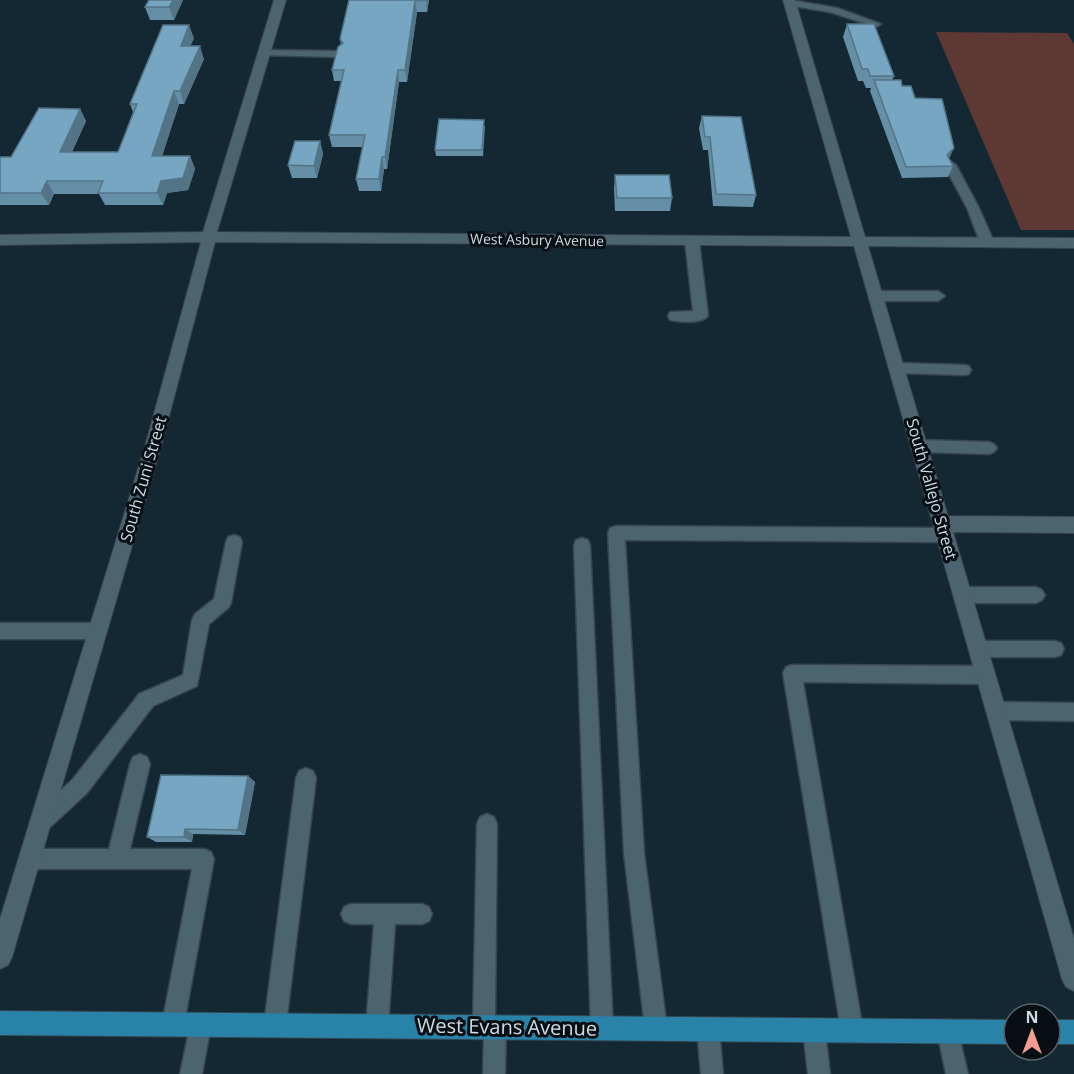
<svg xmlns="http://www.w3.org/2000/svg" width="1074" height="1074" viewBox="0 0 1074 1074" font-family="'Open Sans',sans-serif">
	<style>
		.green { fill: #5e3934 }
		.lines { fill: none; stroke-linecap: round; stroke-linejoin: round }
		.lane-casing { stroke: #36454f; stroke-width: 3 }
		.street-casing { stroke: #36454f; stroke-width: 2 }
		.primary-casing { stroke: #36454f; stroke-width: 2 }
		.lane { fill: #4c6370; fill-rule: evenodd }
		.street { fill: #4c6370; fill-rule: evenodd }
		.primary { fill: #2983a9; fill-rule: evenodd }
		.wall { fill: #658fa6 }
		.shaded-wall { fill: #537487 }
		.building { fill: #76a6c1; stroke: #537487; stroke-width: 1.5 }
		.labels { text-anchor: middle; stroke-width: 6; stroke-linejoin: round; paint-order: stroke }
		.far-street-label { font-size: 14px; fill: #cfdbe3; stroke: #070f14 }
		.street-label { font-size: 16px; fill: #cfdbe3; stroke: #070f14 }
		.near-street-label { font-size: 20px; fill: #cfdbe3; stroke: #070f14 }
	</style>
	<rect width="100%" height="100%" fill="#132833"/>
	<path class="green" d="M936,32L1067,33L1074,44V230H1021Z"/>
	<g class="lines">
		<g class="lane-casing">
			<path id="lane" d="M791,0L837,8L881,24L876,27L830,12L786,5V1Z
				M264,50L338,51L343,54L338,57L260,55V51Z
				M950,161L956,165L979,208L994,242L992,245L987,246L980,242L967,208L944,165Z
				M692,237L699,241L708,316C701,324 681,322 670,320L668,316L670,312L693,311L685,241Z
				M876,291H938L945,296L938,301H876L869,296Z
				M897,363L964,365L969,366L971,370L969,374L964,375L897,373L892,372L890,368L892,364Z
				M919,440L989,442L994,444L997,448L994,452L989,454L919,452L914,450L911,446L914,442Z
				M616,526L945,528L951,530L953,535L951,540L945,542L625,540L644,853L667,1028L664,1036L656,1039L648,1036L645,1028L624,853L608,533L610,528Z
				M234,535L240,537L242,542L231,603L228,608L209,624L197,686L153,706L87,793L47,830L40,833L33,830L30,823L33,816L73,779L139,694L183,675L192,620L195,614L214,599L226,542L228,537Z
				M582,538L588,540L590,545L613,1028L610,1036L602,1039L594,1036L591,1028L574,545L576,540Z
				M963,587H1036L1042,590L1045,595L1042,600L1036,603H963L957,600L954,595L957,590Z
				M0,623H97L103,625L106,631L103,637L97,639H0Z
				M978,641H1055L1061,643L1064,649L1061,655L1055,657H978L972,655L969,649L972,643Z
				M792,665L986,666L992,669L995,675L992,681L986,684L803,682L863,1030L860,1038L852,1041L844,1038L841,1030L783,673L786,667Z
				M996,702L1074,703V721L996,720L989,717L987,711L989,705Z
				M140,754L147,757L150,764L130,849H204L211,852L214,859L184,1024L181,1032L173,1035L165,1032L162,1024L192,869H29L22,866L19,859L22,852L29,849H109L130,764L133,757Z
				M306,768L313,771L316,778L286,1025L283,1033L275,1036L267,1033L264,1025L296,778L299,771Z
				M487,814L494,817L497,824L495,1016L503,1019L506,1027L505,1074H483L484,1038L476,1035L473,1027L477,824L480,817Z
				M351,904H422L429,907L432,914L429,921L422,924H395L388,1026L385,1034L377,1037L369,1034L366,1026L374,924H351L344,921L341,914L344,907Z
				M200,1014L208,1017L211,1025L202,1074H180L192,1017Z
				M708,1018L716,1021L719,1029L723,1074H701L697,1029L700,1021Z
				M814,1019L822,1022L825,1030L830,1074H808L803,1030L806,1022Z
				M948,1020L956,1023L968,1074H946L937,1031L940,1023Z"/>
		</g>
		<g class="street-casing">
			<path id="street" d="M274,0H286L217,232L851,237L783,0H795L865,237L1074,238V248L868,246L948,516L1074,517V533L953,532L1074,939V991L1066,987L1062,979L854,246L215,242L162,443L12,957L8,965L0,969V919L146,443L201,242L0,245V235L203,232Z"/>
		</g>
		<g class="primary-casing">
			<path id="primary" d="M0,1011L1014,1020V1044L0,1035Z
				M1050,1020H1074V1044H1050Z"/>
		</g>
		<use href="#lane" class="lane"/>
		<use href="#street" class="street"/>
		<use href="#primary" class="primary"/>
	</g>
	<path class="wall" d="M149,0H183L174,20H150L145,7Z
		M349,0H429L427,12H417L407,82H399L387,169H384L381,191H359L356,179L363,147H332L329,135L342,81H334L332,70L341,45L340,39Z
		M847,24L894,76L892,80L902,86L915,98L953,166L948,177L902,178L870,91L871,88H866L863,81H858L843,37Z
		M194,38L190,46L204,59L184,104H179L162,156H190L195,169L188,190L167,193L163,205H105L99,194H54L49,205H0V157H11L80,109L86,121L72,152H118L133,112L130,104Z
		M702,116L756,195L753,207L713,206L708,150H703L699,128Z
		M485,126L483,156H436L435,150Z
		M320,141L323,154L317,178H292L288,165Z
		M615,175L672,198L670,211H615L614,188Z
		M248,776L255,782L245,835L193,834L192,842H156L147,837Z"/>
	<path class="shaded-wall" d="M173,0H183L174,20L169,7Z
		M426,0H429L427,12L426,1Z
		M415,1L417,12L407,82L405,70Z
		M189,25L194,38L185,59L181,46Z
		M200,46L204,59L184,104L180,91Z
		M398,70L399,82L387,169L385,157Z
		M174,91L179,104L158,169L152,156Z
		M80,109L86,121L66,165L60,152Z
		M320,141L323,154L317,178L314,166Z
		M954,148L949,159L947,155Z
		M190,156L195,169L188,190L167,193L163,205L157,193L161,181Z
		M382,157L384,169L381,191L379,179Z
		M47,181L54,194L49,205L41,193Z
		M248,776L255,782L245,835L238,830Z
		M185,829L193,834L192,842L184,837Z"/>
	<path class="building" d="M149,0H173L169,7H145Z
		M349,0H426L415,1L405,70H398L385,157H382L379,179H356L365,135H329L344,70H332L338,47L343,43L340,39Z
		M847,24H874L894,76H870L868,69H862Z
		M163,25H189L181,46H200L180,91H174L152,156H190L183,178L161,181L157,193H98L103,181H47L41,193H0V157H11L39,108L80,109L60,152H118L137,104H130Z
		M874,80H901L902,86H911L915,98L942,99L954,148L947,155L953,166L906,167Z
		M702,116L741,117L756,195L716,194L710,137H705Z
		M439,119L484,120L482,150H435Z
		M295,141H320L314,166L288,165Z
		M615,175H669L672,198H617Z
		M161,775L248,776L238,830L185,829L184,837H147Z"/>
	<g class="labels">
		<g class="far-street-label">
			<text transform="translate(537 240) rotate(1)" y="5">West Asbury Avenue</text>
		</g>
		<g class="street-label">
			<text transform="translate(143 479) rotate(-74)" y="6">South Zuni Street</text>
			<text transform="translate(932 489) rotate(74)" y="6">South Vallejo Street</text>
		</g>
		<g class="near-street-label">
			<text transform="translate(507 1027) rotate(1)" y="7">West Evans Avenue</text>
		</g>
	</g>
	<g transform="translate(1032 1032)"><circle r="28" fill="#070f14" stroke="#576167" stroke-width="1.5"/>
	<path d="M0-4.5L10 22L0 15L-10 22Z" fill="#f59d90"/>
	<text y="-9" font-size="16" font-weight="bold" text-anchor="middle" fill="#cfdbe3">N</text>
	</g>
</svg>
